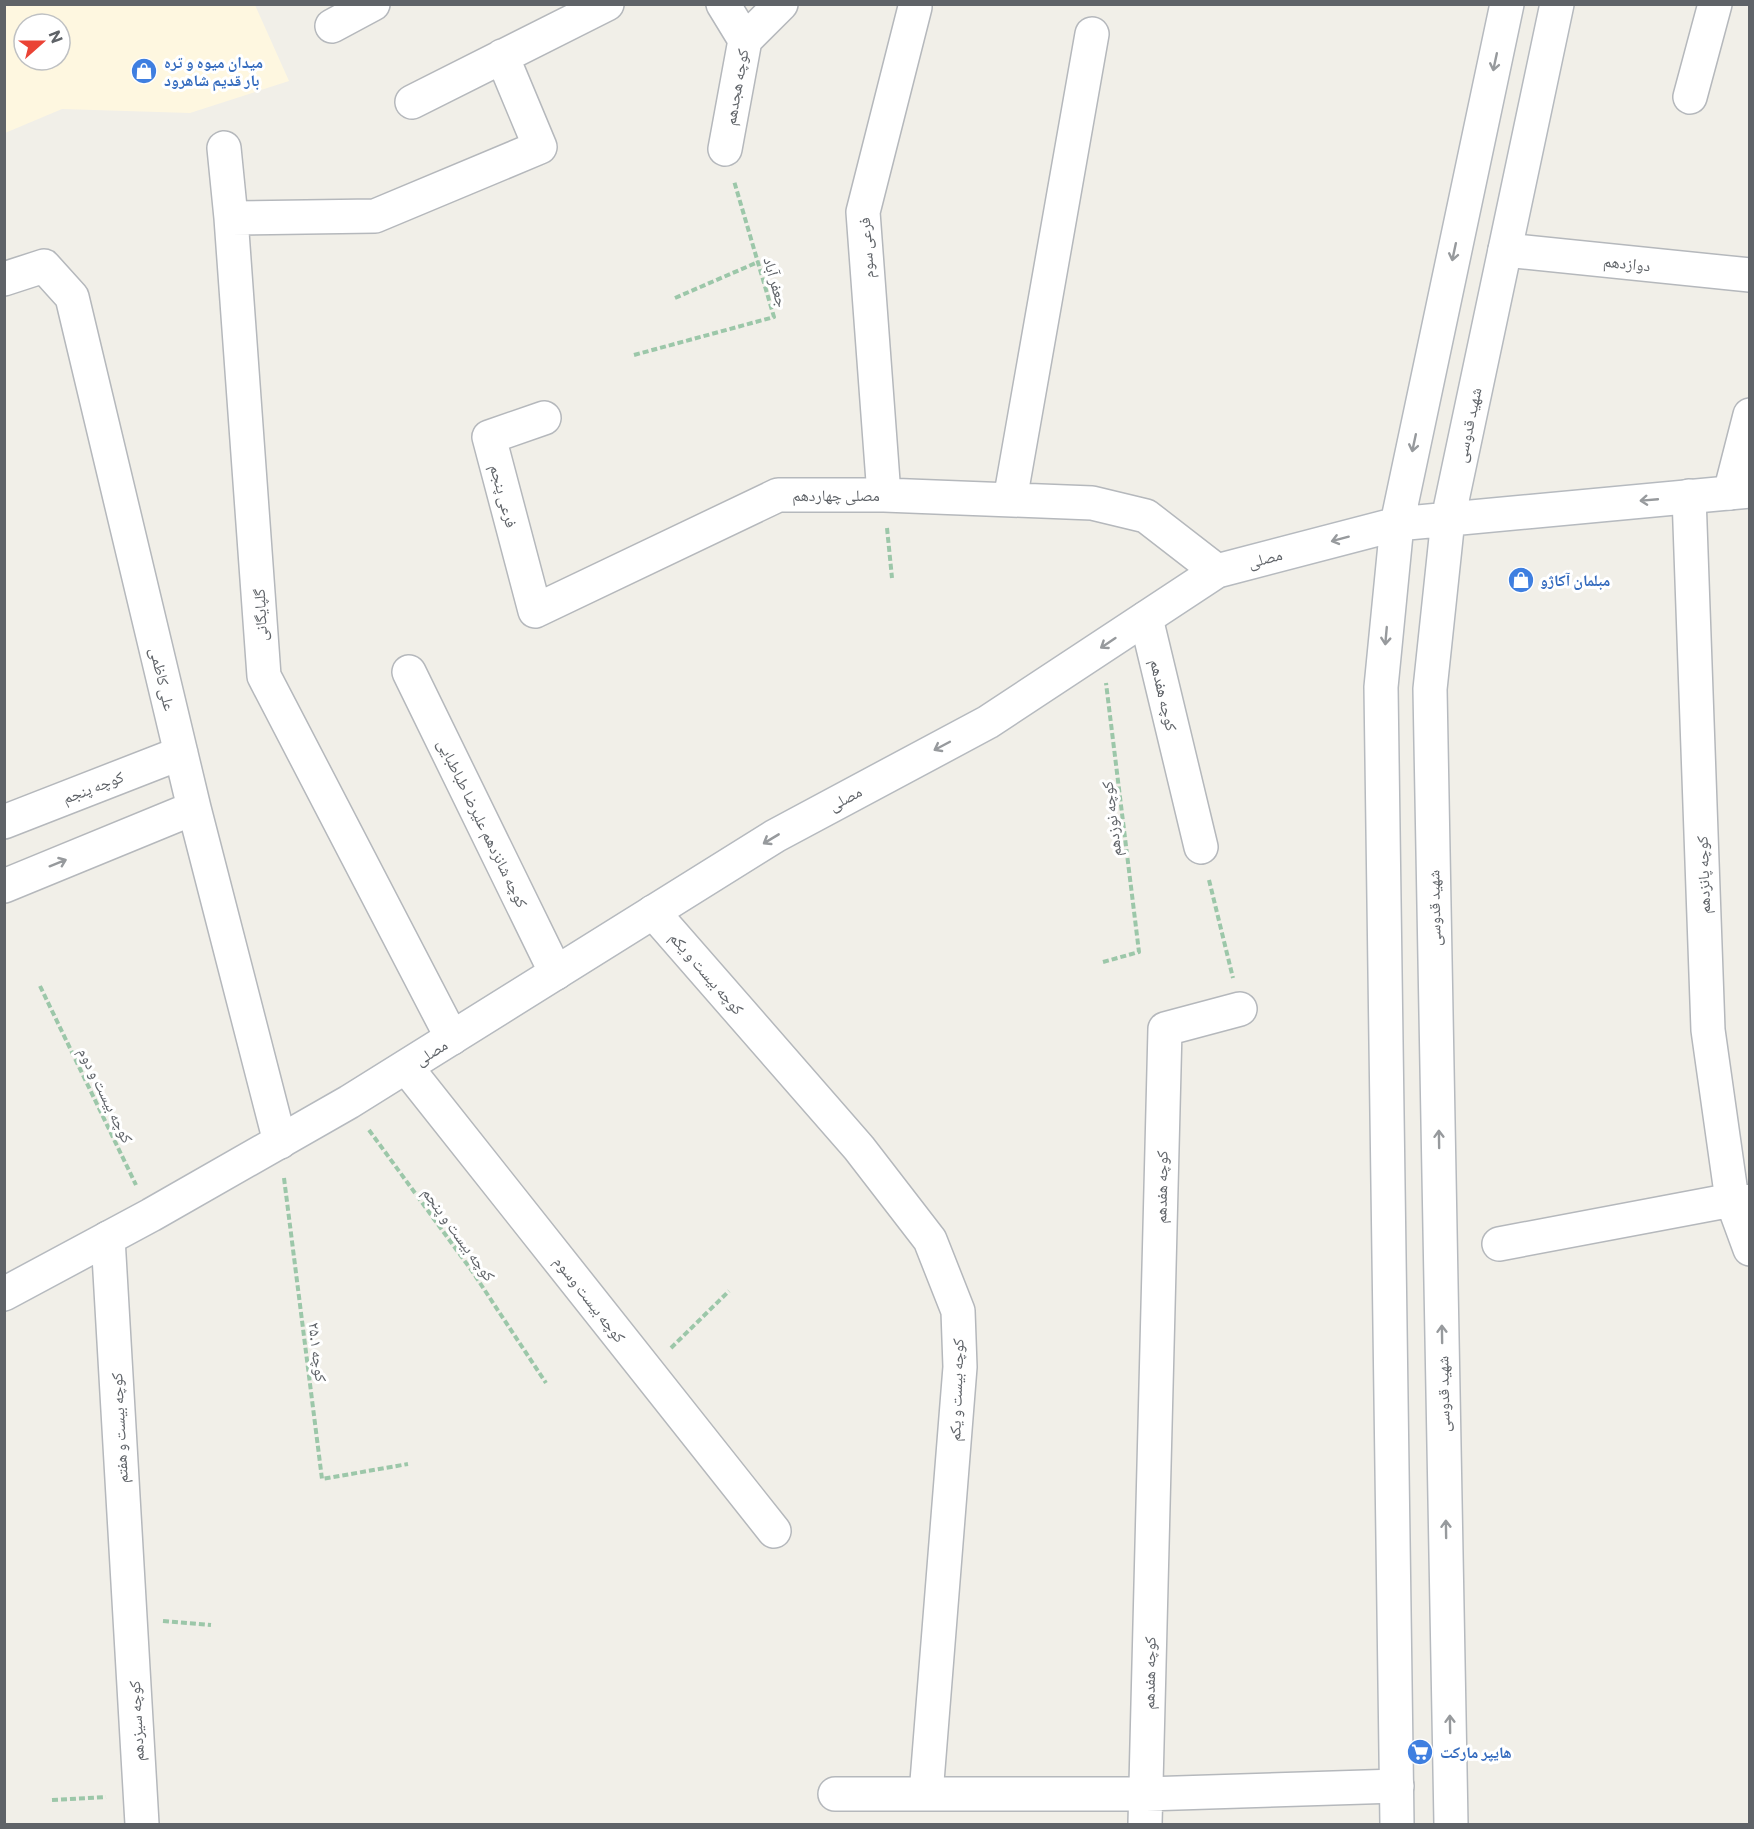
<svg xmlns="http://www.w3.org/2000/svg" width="1754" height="1829" viewBox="0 0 1754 1829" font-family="Commissioner,'Noto Naskh Arabic',sans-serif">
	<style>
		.commercial { fill: #fef7e0; fill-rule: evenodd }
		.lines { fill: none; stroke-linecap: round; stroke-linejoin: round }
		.street-casing { stroke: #b5b8bc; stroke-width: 36 }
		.secondary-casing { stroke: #b6babf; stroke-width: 36 }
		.path { stroke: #9cc7a9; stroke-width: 4; stroke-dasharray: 6 3; stroke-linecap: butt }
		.street { stroke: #fff; stroke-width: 33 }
		.secondary { stroke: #fff; stroke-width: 33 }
		.oneway { stroke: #979a9d }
		.labels { text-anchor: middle; stroke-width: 6; stroke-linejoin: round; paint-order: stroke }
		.shop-label { font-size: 16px; font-weight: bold; fill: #366cbe; stroke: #fff; text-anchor: start }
		.street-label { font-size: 16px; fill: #5f6368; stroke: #fff }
	</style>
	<rect width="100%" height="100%" fill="#f1efe8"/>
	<path class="commercial" d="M5,4L255,5L289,81L190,113L62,109L5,133ZM24,24H60V60H24Z"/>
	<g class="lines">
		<g class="street-casing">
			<path id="street" d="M723,4L745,40
				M332,26L373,4
				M1690,97L1715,4
				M412,102L607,4
				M224,148L231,218L264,676L452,1038
				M725,149L745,40L781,4
				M231,218L375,216L540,147L502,56
				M1505,250L1750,275
				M4,279L44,266L72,297L194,808L280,1142
				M544,418L489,437L535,611L778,495H884L1092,503L1146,516L1217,571
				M1730,493L1750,415
				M884,495L863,212L915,7
				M1689,496L1708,1030L1732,1200L1750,1249
				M1010,500L1092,34
				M1146,618L1201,847
				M409,672L556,973
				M4,822L181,753
				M4,886L194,808
				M653,912L859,1148L930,1240L958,1311L960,1367L926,1794
				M406,1067L774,1531
				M108,1238L142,1824
				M1499,1244L1732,1200L1750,1202
				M835,1794H1146L1397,1786
				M1145,1824L1165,1029L1240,1009"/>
		</g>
		<g class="secondary-casing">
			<path id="secondary" d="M4,1294L151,1215L349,1102L775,836L988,722L1217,571L1397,524L1750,491
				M1397,1824L1381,687L1397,524L1507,4
				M1451,1824L1430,689L1448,519L1557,4"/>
		</g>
		<path class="path" d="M675,298L758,262
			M634,355L774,317L734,181
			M887,528L892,578
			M1209,880L1233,978
			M1103,962L1139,952L1106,683
			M40,986L136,1185
			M369,1130L472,1271L546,1383
			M284,1178L322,1479L408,1464
			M671,1348L729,1291
			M163,1621L211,1625
			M52,1800L106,1797"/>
		<use href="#street" class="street"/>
		<use href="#secondary" class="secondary"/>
	</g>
	<defs><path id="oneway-shaft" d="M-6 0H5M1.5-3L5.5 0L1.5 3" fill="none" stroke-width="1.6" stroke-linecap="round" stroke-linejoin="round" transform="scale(1.5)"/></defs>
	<g class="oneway">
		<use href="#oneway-shaft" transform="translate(1495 62) rotate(102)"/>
		<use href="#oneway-shaft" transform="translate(1454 252) rotate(102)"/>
		<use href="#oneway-shaft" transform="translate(1414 443) rotate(102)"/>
		<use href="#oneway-shaft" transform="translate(1649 500) rotate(175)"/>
		<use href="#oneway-shaft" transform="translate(1340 539) rotate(165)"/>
		<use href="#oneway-shaft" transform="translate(1386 636) rotate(95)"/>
		<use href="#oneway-shaft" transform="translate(1108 643) rotate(146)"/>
		<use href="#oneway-shaft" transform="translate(942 746) rotate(152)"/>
		<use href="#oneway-shaft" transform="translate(771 839) rotate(149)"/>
		<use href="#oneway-shaft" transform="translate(58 863) rotate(-22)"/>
		<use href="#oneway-shaft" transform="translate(1439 1139) rotate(-91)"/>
		<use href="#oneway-shaft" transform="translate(1442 1334) rotate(-91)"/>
		<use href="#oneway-shaft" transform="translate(1446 1529) rotate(-91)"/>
		<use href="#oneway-shaft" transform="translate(1450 1724) rotate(-91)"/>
	</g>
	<defs>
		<g id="shop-disc" transform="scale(1.35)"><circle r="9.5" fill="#3f7fe0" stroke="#fff"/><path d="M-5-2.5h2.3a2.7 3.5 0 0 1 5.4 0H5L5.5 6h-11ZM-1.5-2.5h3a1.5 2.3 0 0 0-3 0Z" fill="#fff"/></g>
		<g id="supermarket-disc" transform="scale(1.35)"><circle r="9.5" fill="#3f7fe0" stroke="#fff"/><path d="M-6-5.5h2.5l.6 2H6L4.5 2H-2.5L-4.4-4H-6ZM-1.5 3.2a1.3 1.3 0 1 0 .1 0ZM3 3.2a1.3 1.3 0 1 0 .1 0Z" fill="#fff"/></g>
	</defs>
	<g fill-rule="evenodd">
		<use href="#shop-disc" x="144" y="71"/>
		<use href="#shop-disc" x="1521" y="580"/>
		<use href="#supermarket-disc" x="1420" y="1752"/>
	</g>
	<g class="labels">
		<g class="shop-label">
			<text x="164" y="68">میدان میوه و تره<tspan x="164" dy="18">بار قدیم شاهرود</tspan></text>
			<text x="1540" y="586">مبلمان آکاژو</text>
			<text x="1440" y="1758">هایپر مارکت</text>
		</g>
		<g class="street-label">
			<text transform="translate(736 87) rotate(-80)" y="6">کوچه هجدهم</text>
			<text transform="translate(866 248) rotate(-94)" y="6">فرعی سوم</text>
			<text transform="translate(1627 263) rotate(6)" y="6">دوازدهم</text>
			<text transform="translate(776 282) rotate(74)" y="6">جعفر آباد</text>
			<text transform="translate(1468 425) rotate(-78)" y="6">شهید قدوسی</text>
			<text x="836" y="501">مصلی چهاردهم</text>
			<text transform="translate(504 496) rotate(75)" y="6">فرعی پنجم</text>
			<text transform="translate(1265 558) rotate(-15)" y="6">مصلی</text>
			<text transform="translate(260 615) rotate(-93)" y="6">گلپایگانی</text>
			<text transform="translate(163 679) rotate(77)" y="6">علی کاظمی</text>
			<text transform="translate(1164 695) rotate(77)" y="6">کوچه هفدهم</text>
			<text transform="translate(93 787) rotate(-21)" y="6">کوچه پنجم</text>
			<text transform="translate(845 798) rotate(-28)" y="6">مصلی</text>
			<text transform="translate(1111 819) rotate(-97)" y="6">کوچه نوزدهم</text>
			<text transform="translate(483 823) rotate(64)" y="6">کوچه شانزدهم علیرضا طباطبایی</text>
			<text transform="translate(1703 875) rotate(-92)" y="6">کوچه پانزدهم</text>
			<text transform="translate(1434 908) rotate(-91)" y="6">شهید قدوسی</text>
			<text transform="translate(707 973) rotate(49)" y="6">کوچه بیست و یکم</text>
			<text transform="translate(431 1052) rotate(-32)" y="6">مصلی</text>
			<text transform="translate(106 1095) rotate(64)" y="6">کوچه بیست و دوم</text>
			<text transform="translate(1161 1187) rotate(-89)" y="6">کوچه هفدهم</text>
			<text transform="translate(459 1234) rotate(54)" y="6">کوچه بیست و پنجم</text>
			<text transform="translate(590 1299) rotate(52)" y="6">کوچه بیست وسوم</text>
			<text transform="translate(318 1352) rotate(83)" y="6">کوچه ۲۵.۱</text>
			<text transform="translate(956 1390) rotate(-88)" y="6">کوچه بیست و یکم</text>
			<text transform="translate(1443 1394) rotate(-91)" y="6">شهید قدوسی</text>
			<text transform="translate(119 1428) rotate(-93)" y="6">کوچه بیست و هفتم</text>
			<text transform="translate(1149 1673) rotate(-89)" y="6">کوچه هفدهم</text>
			<text transform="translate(136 1721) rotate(-93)" y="6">کوچه سیزدهم</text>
		</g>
	</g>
	<rect width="1754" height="1829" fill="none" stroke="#5f6368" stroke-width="12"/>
	<g transform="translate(42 42) rotate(69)"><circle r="28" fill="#ffffff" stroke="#bfc1c3" stroke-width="1.5"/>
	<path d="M0-4.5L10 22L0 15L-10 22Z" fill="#ea4335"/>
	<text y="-9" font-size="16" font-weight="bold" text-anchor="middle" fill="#5f6368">N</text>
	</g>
</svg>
